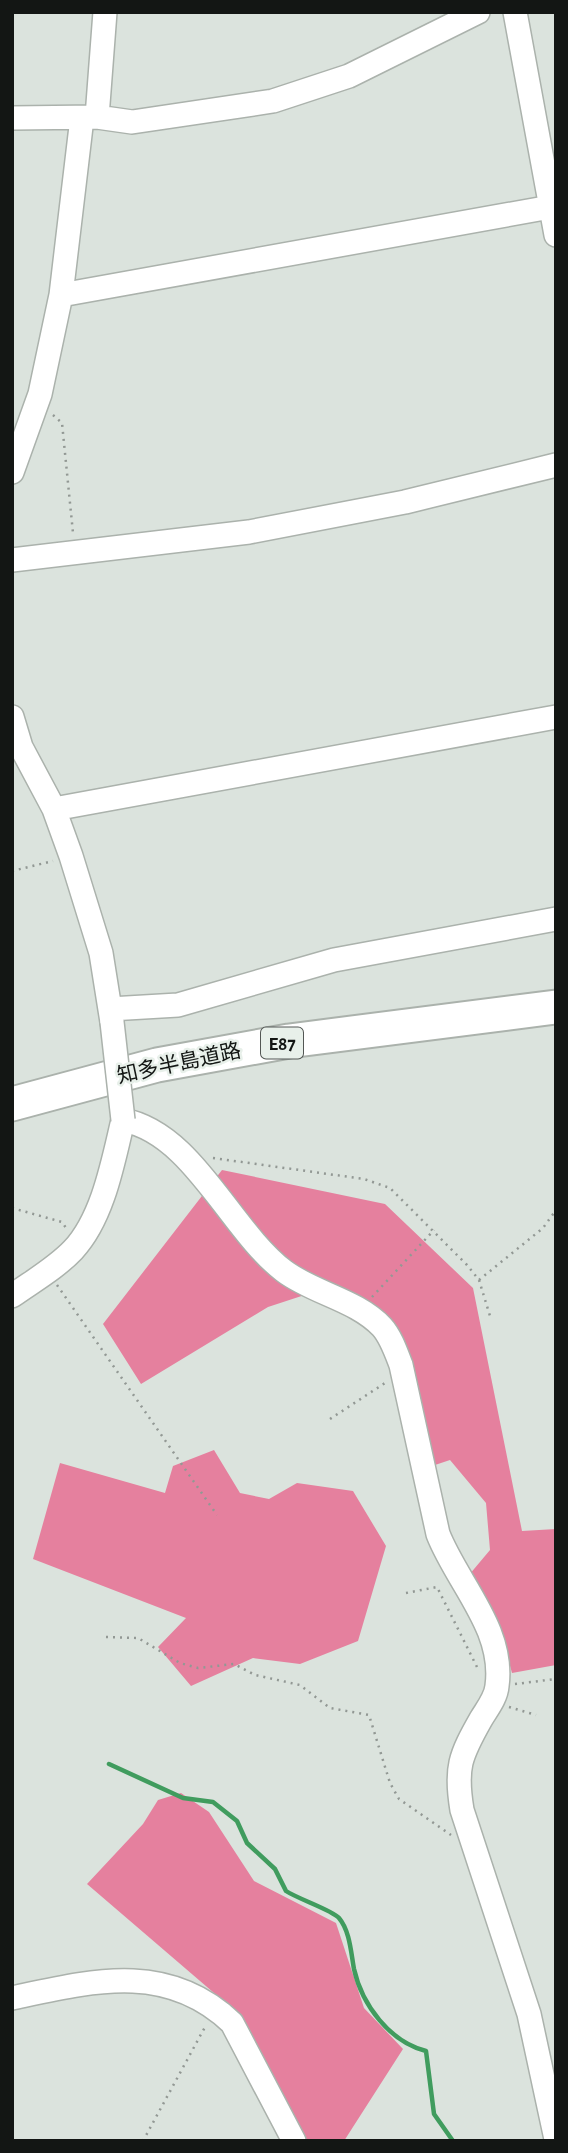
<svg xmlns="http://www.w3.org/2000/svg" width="568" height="2153" viewBox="0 0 568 2153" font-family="'Alegreya Sans','Noto Sans JP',sans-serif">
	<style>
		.forest { fill: #e5809e }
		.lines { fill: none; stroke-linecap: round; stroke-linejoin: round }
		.stream { stroke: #409c5e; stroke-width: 4.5 }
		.minor-casing { stroke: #abb2ac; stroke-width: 26 }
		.highway-casing { stroke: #abb2ac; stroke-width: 37 }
		.path { stroke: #929894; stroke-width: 2.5; stroke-dasharray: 2 5; stroke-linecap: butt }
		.minor { stroke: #fff; stroke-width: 23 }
		.highway { stroke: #fff; stroke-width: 33 }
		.minor-bridge-casing { stroke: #abb2ac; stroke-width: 26; stroke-linecap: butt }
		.minor-bridge { stroke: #fff; stroke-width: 23 }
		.labels { text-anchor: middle; stroke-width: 5; stroke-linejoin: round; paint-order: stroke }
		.shield { fill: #e8f0ea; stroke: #535754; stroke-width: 2 }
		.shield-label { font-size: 19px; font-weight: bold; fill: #131614 }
		.street-label { font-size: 21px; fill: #131614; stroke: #e8f0ea }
	</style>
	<rect width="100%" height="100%" fill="#dbe3dd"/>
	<path class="forest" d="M222,1170L385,1204L473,1288L522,1531L556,1529V1665L512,1673L498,1622L469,1575L490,1550L486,1503L450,1460L432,1466L403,1345L329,1287L268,1307L141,1384L103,1324Z
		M214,1450L240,1493L269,1499L297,1483L353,1491L386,1546L358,1641L300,1664L253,1658L191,1686L158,1647L186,1618L33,1559L60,1463L165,1493L173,1466Z
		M181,1793L209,1812L254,1881L336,1923L364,2008L403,2049L344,2141H302L235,2011L87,1884L143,1824L158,1800Z"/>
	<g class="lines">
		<path class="stream" d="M109,1764L183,1798L213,1802L237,1821L247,1843L275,1869L286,1891C298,1899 332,1910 339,1918C350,1931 351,1953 354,1969C362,2005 390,2042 426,2051L434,2114L453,2141"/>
		<g class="minor-casing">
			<path id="minor" d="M515,12L556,235
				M97,117L105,12
				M12,118L97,117L132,122L273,101L349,76L478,12
				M61,295L556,206
				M12,472L40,394L61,295L82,118
				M12,560L249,532L405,502L556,465
				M12,717L21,747L54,809L71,856L101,953L112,1022
				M54,809L556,717
				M110,1009L178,1005L334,960L556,919
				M12,1296C33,1281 56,1268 73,1250C103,1218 113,1162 123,1120C193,1133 230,1230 284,1271C313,1293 357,1300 382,1327C391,1337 396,1352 401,1365L438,1534C457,1583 505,1629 497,1686C496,1698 487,1709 481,1719C460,1756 455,1768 462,1810L529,2014L556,2139
				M12,1998C92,1981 167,1961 232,2023L294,2141"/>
		</g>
		<g class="highway-casing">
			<path id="highway" d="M12,1104L157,1065L289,1041L556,1007"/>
		</g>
		<path class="path" d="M53,415L62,423L73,533
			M12,871L53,861
			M213,1158L364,1179L390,1188L467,1265L479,1280L490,1316
			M12,1208L62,1222L66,1228
			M479,1280L543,1228L556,1210
			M57,1285L217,1515
			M372,1297L434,1230
			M330,1419L385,1383
			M406,1593L437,1587L477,1667
			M106,1637L138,1638L180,1663L198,1668L234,1664L255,1675L300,1685L330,1708L369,1715L390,1783L399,1799L451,1835
			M515,1684L556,1679
			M509,1707L536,1715
			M143,2141L205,2027"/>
		<use href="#minor" class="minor"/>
		<use href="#highway" class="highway"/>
		<g class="minor-bridge-casing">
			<path id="minor-bridge" d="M112,1022L123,1120"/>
		</g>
		<use href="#minor-bridge" class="minor-bridge"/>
	</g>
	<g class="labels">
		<rect class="shield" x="261" y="1027.5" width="42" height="31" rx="5"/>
		<g class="shield-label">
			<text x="282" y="1050">E87</text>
		</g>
		<g class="street-label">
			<text transform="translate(179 1063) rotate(-12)" y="7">知多半島道路</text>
		</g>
	</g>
	<rect width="568" height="2153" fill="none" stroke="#131614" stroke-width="28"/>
</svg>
